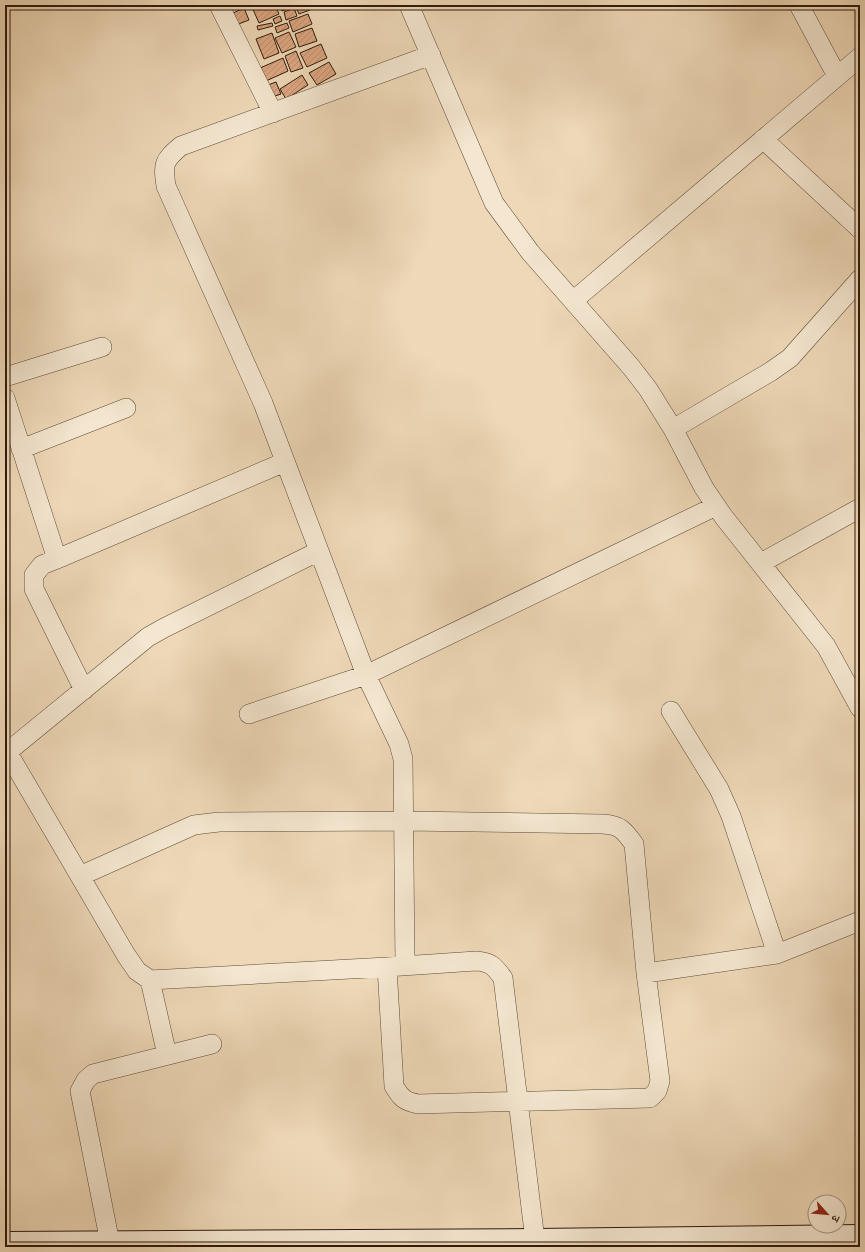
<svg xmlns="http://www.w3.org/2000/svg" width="865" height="1252" viewBox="0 0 865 1252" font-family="'IM FELL DW Pica','Noto Serif Devanagari',serif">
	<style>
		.building { fill: url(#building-hatch); stroke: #2e1b0d }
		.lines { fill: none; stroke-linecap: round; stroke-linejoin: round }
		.street-casing { stroke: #5e4a38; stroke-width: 20 }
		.secondary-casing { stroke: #2e1b0d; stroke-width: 24 }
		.street { stroke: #f4e6d0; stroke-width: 19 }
		.secondary { stroke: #f4e6d0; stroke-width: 22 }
	</style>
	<defs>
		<pattern id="building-hatch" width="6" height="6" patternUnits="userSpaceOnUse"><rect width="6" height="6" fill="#dda782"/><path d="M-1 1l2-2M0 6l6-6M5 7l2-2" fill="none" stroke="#be8f6f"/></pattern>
	</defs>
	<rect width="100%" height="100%" fill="#eed8b7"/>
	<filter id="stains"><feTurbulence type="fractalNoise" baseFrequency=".005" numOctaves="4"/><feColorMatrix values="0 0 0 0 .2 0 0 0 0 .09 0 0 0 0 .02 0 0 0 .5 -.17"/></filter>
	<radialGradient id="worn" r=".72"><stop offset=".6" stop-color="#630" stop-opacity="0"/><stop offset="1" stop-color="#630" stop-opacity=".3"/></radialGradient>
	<path class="building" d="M257,5H275L279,14L259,23L252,7Z
		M279,5H292L293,7L282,11Z
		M295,5H308L310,10L299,14Z
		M244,8L249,20L236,25L231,14Z
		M294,8L297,16L286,20L284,12Z
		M308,14L312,24L293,32L289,21Z
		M280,16L282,21L275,24L273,19Z
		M272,23L273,26L258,30L257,26Z
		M287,23L289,28L277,33L275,27Z
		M312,28L317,41L299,47L295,34Z
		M289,32L296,47L282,53L275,38Z
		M272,33L279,53L264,59L256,39Z
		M321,44L327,58L307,67L300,53Z
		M296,51L303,68L291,72L285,56Z
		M283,58L288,71L266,81L260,68Z
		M329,62L336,74L317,85L309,73Z
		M302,75L308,85L286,99L280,89Z
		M276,82L281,94L272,97L268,85Z"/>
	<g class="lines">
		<g class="street-casing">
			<path id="street" d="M219,5L273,113
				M409,5L494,203L530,252L631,367L648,389L673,429L704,488L723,516L826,646L860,708
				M799,5L837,76
				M763,139L860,229
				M573,301L860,57
				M5,377L102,347
				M5,398L57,559L42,565L34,575V589L84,690
				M673,429L770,372L790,358L860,279
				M21,449L126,408
				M57,559L285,462
				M761,563L860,508
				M671,711L719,789L731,816L777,954
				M249,714L366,675L716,506
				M8,753L126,955L137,971L150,980L387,967L476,961C491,962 494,966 503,978L535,1240
				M5,754L148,637L164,628L319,551
				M80,876L194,825L219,822L405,821L603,824C620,825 624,830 634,844L646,973L777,954L860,921
				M405,966L403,759L399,744L366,675L263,403L166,186C163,164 163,161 181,146L431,55
				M387,967L394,1086C401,1098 404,1101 418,1104L650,1098L657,1091L660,1081L646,973
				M150,980L167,1055
				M110,1243L80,1091L86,1080L93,1074L212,1044"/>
		</g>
		<g class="secondary-casing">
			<path id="secondary" d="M5,1243L535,1240L860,1236"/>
		</g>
		<use href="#street" class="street"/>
		<use href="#secondary" class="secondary"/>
	</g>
	<rect width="865" height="1252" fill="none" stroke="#eed8b7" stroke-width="20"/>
	<rect x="6" y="6" width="853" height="1240" fill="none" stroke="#2e1b0d" stroke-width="2"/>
	<rect x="10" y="10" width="845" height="1232" fill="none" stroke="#2e1b0d"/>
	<g transform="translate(827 1214) rotate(117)"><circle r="19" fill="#f4e6d0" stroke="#a59582"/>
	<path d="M0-3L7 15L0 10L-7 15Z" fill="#8f2418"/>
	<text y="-6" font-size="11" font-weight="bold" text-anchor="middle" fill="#2e1b0d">उ</text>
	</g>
	<rect width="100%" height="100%" filter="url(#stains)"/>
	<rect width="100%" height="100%" fill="url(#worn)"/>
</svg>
